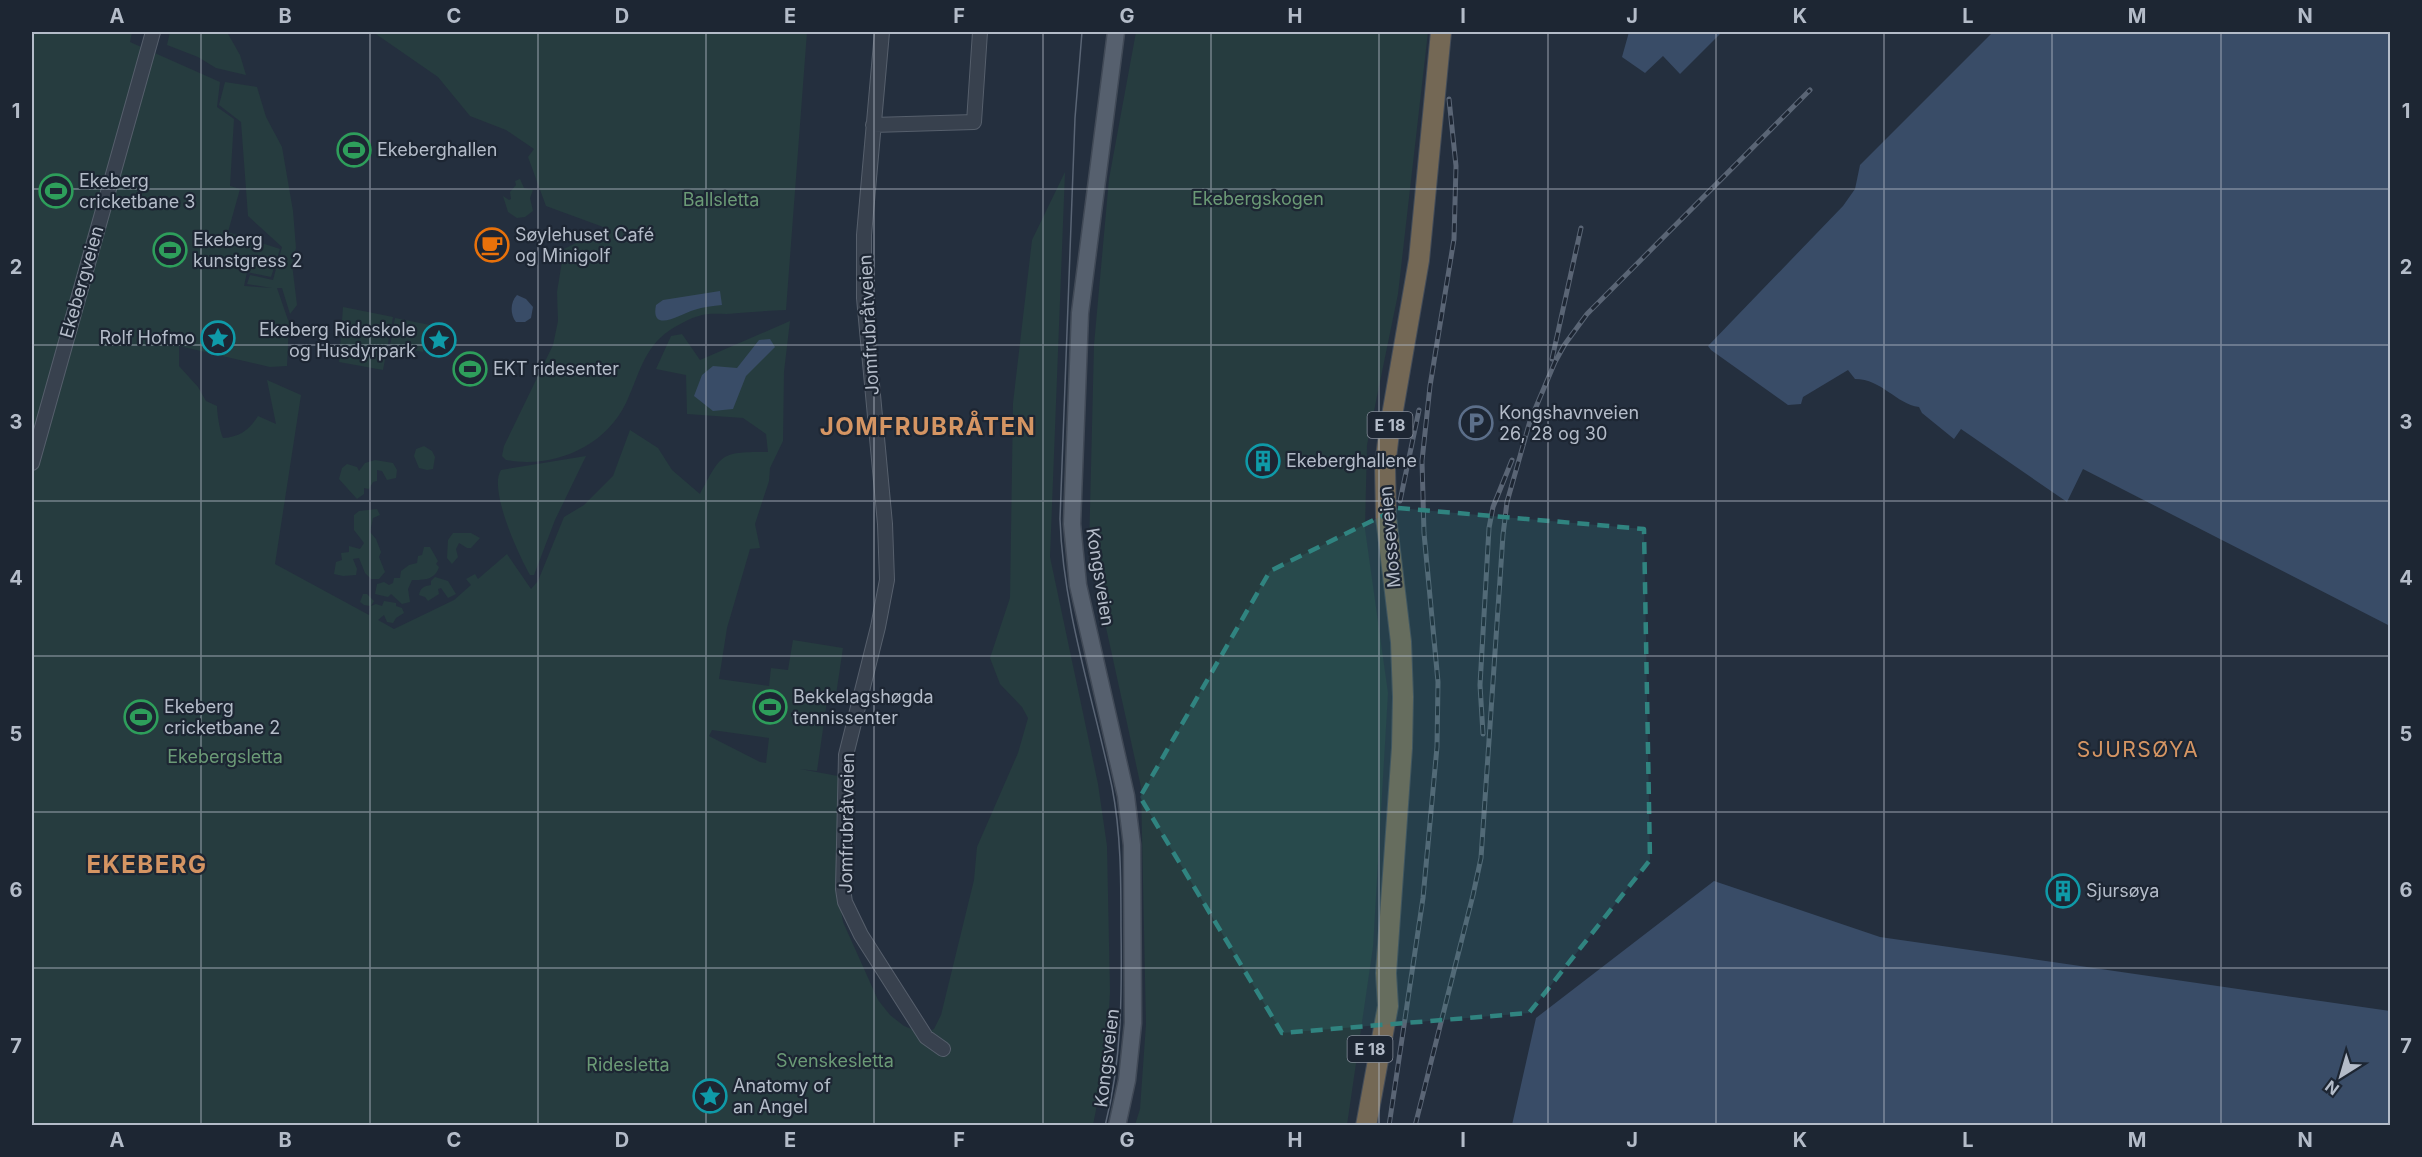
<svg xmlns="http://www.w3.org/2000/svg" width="2422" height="1157" viewBox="0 0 2422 1157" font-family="Inter,sans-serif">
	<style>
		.green { fill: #263c3f; fill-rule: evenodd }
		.water { fill: #394c67 }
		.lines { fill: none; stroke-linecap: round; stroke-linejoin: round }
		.minor-casing { stroke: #565f6c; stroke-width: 16 }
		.major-casing { stroke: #414a57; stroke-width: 19 }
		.highway-casing { stroke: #434c59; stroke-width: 22 }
		.minor { stroke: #38414e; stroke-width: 14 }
		.major { stroke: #56606e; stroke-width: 16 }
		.highway { stroke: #746855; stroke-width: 20 }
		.tram { stroke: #5a6575; stroke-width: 1.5 }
		.rail-casing { stroke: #5a6575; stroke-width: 5 }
		.rail { stroke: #1d2633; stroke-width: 3; stroke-dasharray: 9; stroke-linecap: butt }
		.marked { fill: #308480; fill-opacity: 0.2; stroke: #308480; stroke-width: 4.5; stroke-dasharray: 12 8; stroke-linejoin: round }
		.grid { fill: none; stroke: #b4bcc9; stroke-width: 1.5; stroke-opacity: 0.55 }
		.labels { text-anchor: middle; stroke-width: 4.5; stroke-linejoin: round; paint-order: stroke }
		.shield { fill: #1d2633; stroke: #878f9c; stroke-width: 1.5 }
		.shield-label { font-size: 16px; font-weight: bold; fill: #b4bcc9 }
		.poi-label { font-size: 18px; fill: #b4bcc9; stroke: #1d2633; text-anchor: start }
		.park-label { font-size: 18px; fill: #6b9a76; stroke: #1d2633 }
		.street-label { font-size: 18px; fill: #b4bcc9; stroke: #1d2633 }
		.quarter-label { font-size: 21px; letter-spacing: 1.5px; fill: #d59563; stroke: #1d2633 }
		.district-label { font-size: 24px; font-weight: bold; letter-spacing: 1.5px; fill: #d59563; stroke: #1d2633 }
		.neatline { fill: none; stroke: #b4bcc9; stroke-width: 2 }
		.grid-label { font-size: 20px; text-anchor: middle; font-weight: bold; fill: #b4bcc9 }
	</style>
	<rect width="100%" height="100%" fill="#242f3e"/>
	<path class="green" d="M32,32H132L130,42L220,82L217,107L234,119L230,186L240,189L228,232L280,249L271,277L247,272L244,286L272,288L247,284L250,275L273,280L282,247L248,216L241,122L219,105L225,82L257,87L266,117L282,147L293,211L296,248L292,264L297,305L290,314L282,288H277L289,323L287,366L270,367L179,346V366L198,387L206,401L217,406C217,414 220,432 223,438C240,437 249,430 258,416L276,424L267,380L301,395L275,564L369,615L370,606L364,605L360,602L363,594H367L374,601L371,606L376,604L382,606L384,601L396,603V606L402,608L404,613L396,618L393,623L387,622L384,615L378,620L394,629L454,600L471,585L466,579L475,574L478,579L507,554L531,589L538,581L564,517L584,505L613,476L630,430L658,448L672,470L700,494C722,453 720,452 768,452L766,434L743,418L687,414L686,375L656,369L671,336L682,334L700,360L790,321L784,372L783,441L770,468L769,481L755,524L760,548L750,549L727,628L719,679L769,686L771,668L788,670L793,640L843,648L836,695L828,694L817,771L800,769L838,776L839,898L843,922L878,1000L890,1015L904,1026L924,1034L934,1029L941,1015L974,880L977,847L1018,753L1028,718L1022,707L1000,684L990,658L1010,598L1013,403L1032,240L1065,172L1050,557L1098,784L1107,846L1110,992L1106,1059L1093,1125H32ZM712,730L769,738L766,763L760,762L709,736Z
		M170,32H227L240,55L246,75L216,68L198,57L167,45Z
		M373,32H807L786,310C766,311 746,312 727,314C718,314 707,313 699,316C690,318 678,325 670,330C643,348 639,376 626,403C605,447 553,469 506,460L502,456L504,446L553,345L558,321L557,292L564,249L606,228L546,206L528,157L534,149L506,130L470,116L438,77Z
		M1136,32H1428L1398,294L1367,445L1365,529L1388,693L1373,947L1347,1125H1135L1140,1109L1146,1024L1141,787L1089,550L1094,345L1109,179Z
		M520,179L524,188L533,190L530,198L533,211L525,217L517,218L508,212L503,196L509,200L511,199L510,192L516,185L515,181Z
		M343,307L393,317L383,370L339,362Z
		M395,318L430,325L423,352L390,346Z
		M424,446L432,451L435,457L433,469L427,470L419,468L414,456L416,449Z
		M586,456L555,520L534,575H530C519,556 488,489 501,470Z
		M375,460L393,463L397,470L396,478L387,480L382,471L377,470V481L373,482L369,489L364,488V494L357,499L339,479L342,468L347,464L357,467L359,471L365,463Z
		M377,509L380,515L373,518L370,532L376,539L381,552L379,557L385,572L379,579H371L365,573L359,558L353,559L357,569L356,575L343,576L334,574L336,562L342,560L341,553L349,552V546L360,549L364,543L354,530V515L359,511Z
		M453,533H471L480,538L471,548H467L459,543L456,549L458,557L452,564L447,558L448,540Z
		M424,547H430L438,561L436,564L439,567C435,580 424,580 412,580L408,589L410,602L402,604L391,594L388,597L375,594L377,584L384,582L389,585L393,583L394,578H400L401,571L409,565L417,563L418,556L422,555Z
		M435,577L448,581L456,594L448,598L441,588L438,589L439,594L428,601L425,597L419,595C420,588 424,586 431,585V581Z"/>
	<path class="water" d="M1629,32H1722L1680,74L1663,56L1645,73L1622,57Z
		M1993,32H2390V626L2083,469L2067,502L1961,429L1954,439L1922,413L1919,407C1896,404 1882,379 1855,379L1848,370L1803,397L1801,404L1788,405L1711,350L1708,346L1843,206L1855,189L1860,165Z
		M720,291L722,305C713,306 703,307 694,310C682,313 650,335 656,305L663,300Z
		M517,295L526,299L533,307L531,318L525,322H516C510,315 510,302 517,295Z
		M770,339L775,347L746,376L733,409L713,411L694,396L702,375L713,366L737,368L759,340Z
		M1714,881L1880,937L2390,1011V1125H1512L1536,1018Z"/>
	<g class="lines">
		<g class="minor-casing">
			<path id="minor" d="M882,32L864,235V298L885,524L887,580L878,627L846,755L843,889L845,902L861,935L926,1037L943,1049
				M873,125L974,122L980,32
				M32,463L153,32"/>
		</g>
		<g class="major-casing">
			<path id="major" d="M1116,32L1080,313L1072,524L1078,585L1126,796L1132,845L1133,1023L1127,1080L1117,1126"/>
		</g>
		<g class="highway-casing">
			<path id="highway" d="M1366,1126L1388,1006L1386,973L1402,748L1403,697L1401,642L1386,517L1385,466L1389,433L1419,260L1441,32"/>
		</g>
		<use href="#minor" class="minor"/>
		<use href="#major" class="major"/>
		<use href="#highway" class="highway"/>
		<path class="tram" d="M1082,32L1075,118L1060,519C1063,610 1093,698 1112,787C1121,833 1121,880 1121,927C1122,994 1122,1060 1105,1126"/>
		<g class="rail-casing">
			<path id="rail" d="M1552,359L1581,228
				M1400,501L1419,410
				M1483,734L1480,685L1489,528L1493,507L1512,460
				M1389,1126L1423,898L1437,747L1438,682L1424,533L1422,461L1430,386L1454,239L1456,166L1449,99
				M1415,1126L1473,895L1481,858L1503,535L1507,502L1530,421L1555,362L1565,344L1587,314L1810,90"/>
		</g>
		<use href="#rail" class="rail"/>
	</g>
	<path class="marked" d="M1398,508L1644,529L1650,860L1529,1013L1282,1033L1140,797L1270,571Z"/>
	<path class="grid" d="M201,32V1126M370,32V1126M538,32V1126M706,32V1126M874,32V1126M1043,32V1126M1211,32V1126M1379,32V1126M1548,32V1126M1716,32V1126M1884,32V1126M2052,32V1126M2221,32V1126M32,189H2390M32,345H2390M32,501H2390M32,656H2390M32,812H2390M32,968H2390"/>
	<defs>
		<g id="stadium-ring" transform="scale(1.725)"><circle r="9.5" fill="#1d2633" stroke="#2e9e5b" stroke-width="1.5"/><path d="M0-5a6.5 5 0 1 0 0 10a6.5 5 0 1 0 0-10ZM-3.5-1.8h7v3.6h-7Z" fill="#2e9e5b"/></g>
		<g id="cafe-ring" transform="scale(1.725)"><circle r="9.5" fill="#1d2633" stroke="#e8710a" stroke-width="1.5"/><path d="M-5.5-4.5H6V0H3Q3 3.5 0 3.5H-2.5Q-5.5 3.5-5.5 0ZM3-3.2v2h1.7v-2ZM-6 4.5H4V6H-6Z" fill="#e8710a"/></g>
		<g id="sight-ring" transform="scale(1.725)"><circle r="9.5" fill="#1d2633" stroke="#0f9aa8" stroke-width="1.5"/><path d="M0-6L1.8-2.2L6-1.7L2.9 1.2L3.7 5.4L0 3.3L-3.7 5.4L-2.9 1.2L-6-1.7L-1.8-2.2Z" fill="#0f9aa8"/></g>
		<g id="parking-ring" transform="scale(1.725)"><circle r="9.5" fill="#1d2633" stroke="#5c6f8a" stroke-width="1.5"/><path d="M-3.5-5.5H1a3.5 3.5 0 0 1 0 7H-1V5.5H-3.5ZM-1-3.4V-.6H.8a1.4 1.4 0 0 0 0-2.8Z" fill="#5c6f8a"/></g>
		<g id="building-ring" transform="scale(1.725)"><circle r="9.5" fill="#1d2633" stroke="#0f9aa8" stroke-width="1.5"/><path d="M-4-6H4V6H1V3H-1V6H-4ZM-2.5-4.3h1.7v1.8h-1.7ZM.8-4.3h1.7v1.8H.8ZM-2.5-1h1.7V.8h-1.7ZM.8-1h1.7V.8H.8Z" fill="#0f9aa8"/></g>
	</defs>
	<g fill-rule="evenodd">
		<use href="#stadium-ring" x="354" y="150"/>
		<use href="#stadium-ring" x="56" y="191"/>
		<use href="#cafe-ring" x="492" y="245"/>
		<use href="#stadium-ring" x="170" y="250"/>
		<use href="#sight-ring" x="218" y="338"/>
		<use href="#sight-ring" x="439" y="340"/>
		<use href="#stadium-ring" x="470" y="369"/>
		<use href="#parking-ring" x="1476" y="423"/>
		<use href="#building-ring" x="1263" y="461"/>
		<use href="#stadium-ring" x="770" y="707"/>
		<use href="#stadium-ring" x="141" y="717"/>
		<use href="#building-ring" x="2063" y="891"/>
		<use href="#sight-ring" x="710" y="1096"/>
	</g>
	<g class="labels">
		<g class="shield">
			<rect x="1367.5" y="412" width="45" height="26" rx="4.5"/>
			<rect x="1347.5" y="1036" width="45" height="26" rx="4.5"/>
		</g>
		<g class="shield-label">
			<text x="1390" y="431">E 18</text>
			<text x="1370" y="1055">E 18</text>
		</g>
		<g class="poi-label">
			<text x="377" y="156">Ekeberghallen</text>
			<text x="79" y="187">Ekeberg<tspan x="79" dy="21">cricketbane 3</tspan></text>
			<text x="515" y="241">Søylehuset Café<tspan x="515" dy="21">og Minigolf</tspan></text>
			<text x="193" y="246">Ekeberg<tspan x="193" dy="21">kunstgress 2</tspan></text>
			<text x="416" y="336" text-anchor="end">Ekeberg Rideskole<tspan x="416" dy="21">og Husdyrpark</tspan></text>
			<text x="195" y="344" text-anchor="end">Rolf Hofmo</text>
			<text x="493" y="375">EKT ridesenter</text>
			<text x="1499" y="419">Kongshavnveien<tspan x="1499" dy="21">26, 28 og 30</tspan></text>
			<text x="1286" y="467">Ekeberghallene</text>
			<text x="793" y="703">Bekkelagshøgda<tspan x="793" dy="21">tennissenter</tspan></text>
			<text x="164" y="713">Ekeberg<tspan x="164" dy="21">cricketbane 2</tspan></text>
			<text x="2086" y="897">Sjursøya</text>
			<text x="733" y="1092">Anatomy of<tspan x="733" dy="21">an Angel</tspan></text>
		</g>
		<g class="park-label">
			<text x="1258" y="205">Ekebergskogen</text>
			<text x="721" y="206">Ballsletta</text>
			<text x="225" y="763">Ekebergsletta</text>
			<text x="835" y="1067">Svenskesletta</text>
			<text x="628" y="1071">Ridesletta</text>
		</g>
		<g class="street-label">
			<text transform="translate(82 282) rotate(-74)" y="6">Ekebergveien</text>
			<text transform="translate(869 325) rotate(-93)" y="6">Jomfrubråtveien</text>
			<text transform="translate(1390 537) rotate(-95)" y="6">Mosseveien</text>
			<text transform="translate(1100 577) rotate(81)" y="6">Kongsveien</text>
			<text transform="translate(847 823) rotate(-89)" y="6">Jomfrubråtveien</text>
			<text transform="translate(1107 1058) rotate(-83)" y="6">Kongsveien</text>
		</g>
		<g class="quarter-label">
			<text x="2138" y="757">SJURSØYA</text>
		</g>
		<g class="district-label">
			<text x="928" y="435">JOMFRUBRÅTEN</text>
			<text x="147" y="873">EKEBERG</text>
		</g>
	</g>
	<rect width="2422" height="1157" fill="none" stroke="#1d2633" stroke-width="66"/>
	<g transform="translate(2341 1076) rotate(217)" stroke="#1d2633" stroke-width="4.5" paint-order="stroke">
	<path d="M0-4.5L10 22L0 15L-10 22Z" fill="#b4bcc9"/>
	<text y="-9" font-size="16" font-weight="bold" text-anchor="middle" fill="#b4bcc9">N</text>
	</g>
	<rect x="33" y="33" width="2356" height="1091" class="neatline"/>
	<g class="grid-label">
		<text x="117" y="23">A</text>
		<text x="285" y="23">B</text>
		<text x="454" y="23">C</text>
		<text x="622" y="23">D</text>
		<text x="790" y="23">E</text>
		<text x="959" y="23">F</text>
		<text x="1127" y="23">G</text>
		<text x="1295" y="23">H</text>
		<text x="1463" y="23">I</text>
		<text x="1632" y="23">J</text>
		<text x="1800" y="23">K</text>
		<text x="1968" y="23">L</text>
		<text x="2137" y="23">M</text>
		<text x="2305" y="23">N</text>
		<text x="16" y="118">1</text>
		<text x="2406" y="118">1</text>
		<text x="16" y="274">2</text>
		<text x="2406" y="274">2</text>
		<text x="16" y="429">3</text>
		<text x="2406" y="429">3</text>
		<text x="16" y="585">4</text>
		<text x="2406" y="585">4</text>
		<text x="16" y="741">5</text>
		<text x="2406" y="741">5</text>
		<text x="16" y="897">6</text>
		<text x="2406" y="897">6</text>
		<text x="16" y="1053">7</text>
		<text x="2406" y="1053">7</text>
		<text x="117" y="1147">A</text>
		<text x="285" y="1147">B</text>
		<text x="454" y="1147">C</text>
		<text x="622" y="1147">D</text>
		<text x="790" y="1147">E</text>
		<text x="959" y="1147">F</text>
		<text x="1127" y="1147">G</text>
		<text x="1295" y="1147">H</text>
		<text x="1463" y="1147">I</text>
		<text x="1632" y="1147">J</text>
		<text x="1800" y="1147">K</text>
		<text x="1968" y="1147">L</text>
		<text x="2137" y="1147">M</text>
		<text x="2305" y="1147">N</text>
	</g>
</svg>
